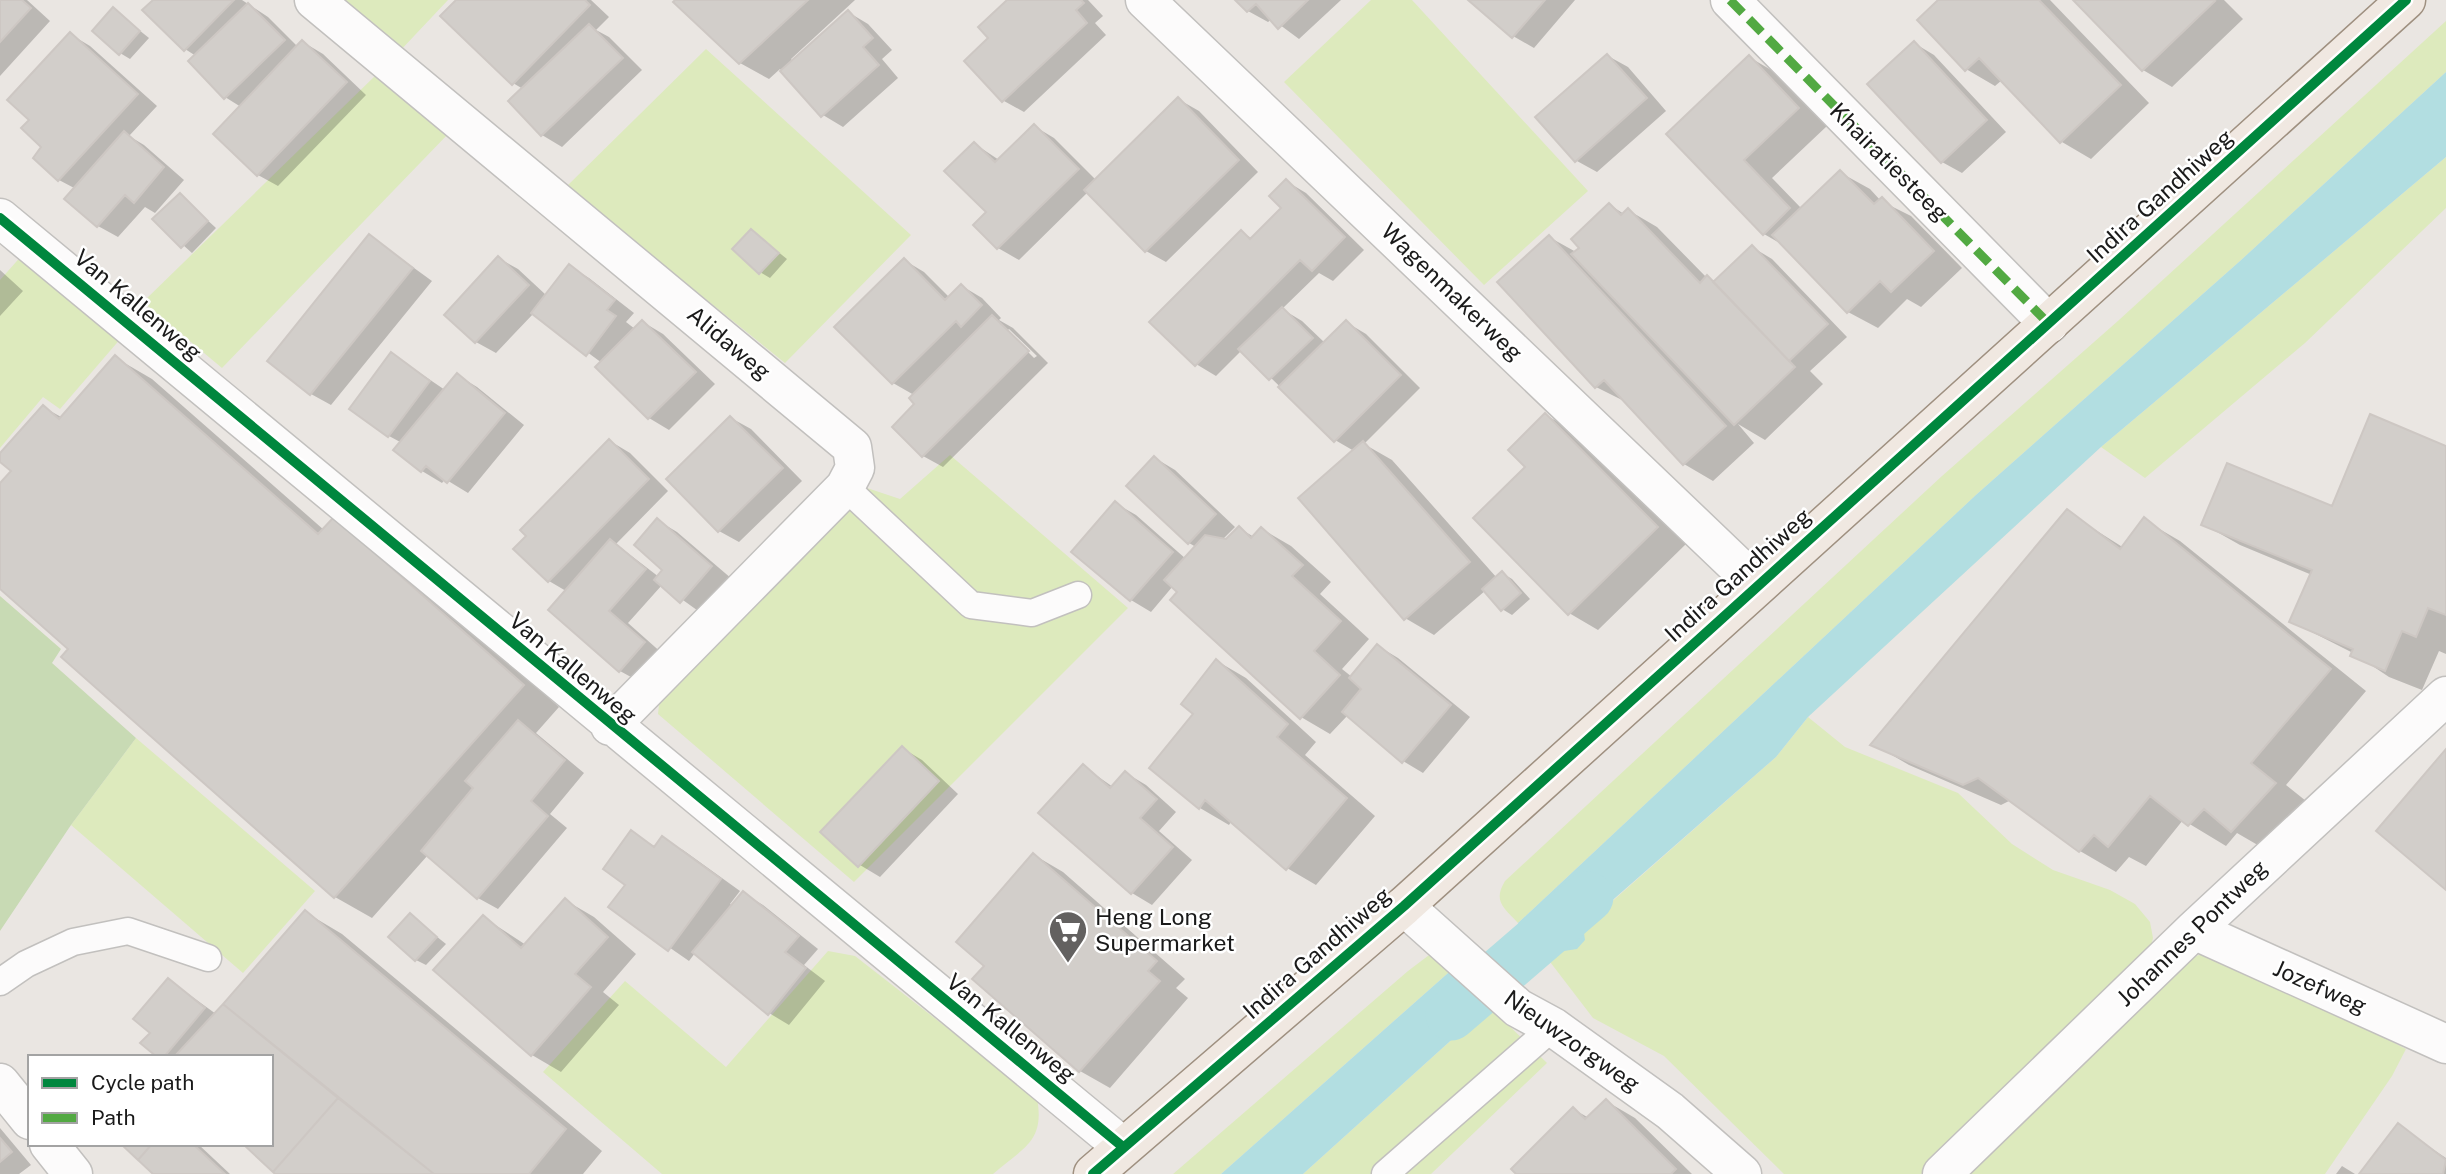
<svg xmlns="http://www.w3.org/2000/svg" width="2446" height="1174" viewBox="0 0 2446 1174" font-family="'Public Sans',sans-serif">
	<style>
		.grass { fill: #ddeabd }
		.forest { fill: #c8dab4 }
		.water { fill: #b2dee1 }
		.shadow { fill: #0003; fill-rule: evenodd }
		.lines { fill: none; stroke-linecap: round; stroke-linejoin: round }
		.canal { stroke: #b2dee1; stroke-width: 51 }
		.building { fill: #d2ceca; stroke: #cdc7c3; stroke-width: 2 }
		.service-casing { stroke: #c2c0be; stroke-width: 29 }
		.minor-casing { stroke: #c2c0be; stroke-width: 41 }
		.primary-casing { stroke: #9f9080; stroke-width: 41 }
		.service { stroke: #fcfbfb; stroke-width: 26 }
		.minor { stroke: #fcfbfb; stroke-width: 38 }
		.primary { stroke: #f0e8e1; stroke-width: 38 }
		.quiet { stroke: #52a942; stroke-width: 9; stroke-dasharray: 18 9; stroke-linecap: butt }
		.cycleway-casing { stroke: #fff; stroke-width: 15 }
		.cycleway { stroke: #00873e; stroke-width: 10 }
		.labels { text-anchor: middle; stroke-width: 5; stroke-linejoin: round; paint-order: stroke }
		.street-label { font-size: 23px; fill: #1a1a1a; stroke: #fff }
		.poi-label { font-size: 23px; fill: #1a1a1a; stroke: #fff; text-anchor: start }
	</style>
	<rect width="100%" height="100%" fill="#eae6e2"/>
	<path class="grass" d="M334,0H448L398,53Z
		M1371,0H1412L1588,191L1484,285L1284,82Z
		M2446,21V72L2240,261L1977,494L1518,923C1503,907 1493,901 1505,881L1942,476L2119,320Z
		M706,49L911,235L785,363L566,187Z
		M376,75L450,132L222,368L143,302Z
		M2446,157V208L2305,343L2145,478L2101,447Z
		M24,253L122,337L60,409L43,397L0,448V280Z
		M950,455L1128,608L854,882L658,714L660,696L867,488L900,499Z
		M1808,717L1845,747L1958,793L2012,844L2053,870L2110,890L2135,904L2150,922L2153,938L2149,954L1921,1174H1784L1664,1056L1593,1018L1544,954L1577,948L1583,927L1776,757Z
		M136,738L315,891L243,973L71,825Z
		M1441,946L1456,966L1221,1174H1173L1408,971Z
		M828,951L855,956L1037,1098C1045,1142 1024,1147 993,1174H662L543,1072L625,981L726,1067Z
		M2205,952L2229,957L2406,1049L2392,1076L2325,1174H1965L2188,960Z
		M1489,1006L1547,1063L1431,1174H1303Z"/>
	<path class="forest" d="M0,596L61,649L52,663L136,738L71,825L0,931Z"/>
	<path class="water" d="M2446,72V157L2101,447L1808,717L1776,757L1583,926L1585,940L1577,949L1544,954L1518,923L1977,494L2240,261Z
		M1456,966L1489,1006L1303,1174H1221Z"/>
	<path class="shadow" d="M0,0H27L50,21L0,76Z
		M156,0H242L268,17L298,47L303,42L323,54L366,95L278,186L258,175L241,107L225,97L196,56L185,49Z
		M459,0H591L609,17L596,30L609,37L642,70L562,147L542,135L510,101L523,89L513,83Z
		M677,0H855L791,59L793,62L848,12L868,24L892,50L882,59L898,78L843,127L823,115L780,69L769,79L740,63Z
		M1009,0H1088L1103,16L1095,23L1106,35L1024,112L1004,101L990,38Z
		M1238,0H1341L1299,39L1272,19L1268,22L1248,11Z
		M1471,0H1575L1534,48L1513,36Z
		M1941,0H2050L2149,103L2091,159L2062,142L2002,80L1995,86L1966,69Z
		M2075,0H2224L2243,19L2172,87L2143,70Z
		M114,10L149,38L130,59L120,53Z
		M70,34L90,46L157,106L129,136L144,145L184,180L155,213L145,207L118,237L98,226L67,199L76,189L59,180L31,120Z
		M1914,43L1934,55L2006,132L1962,173L1942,162Z
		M1608,56L1628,67L1666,111L1597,172L1577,161L1537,117Z
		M1749,57L1778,74L1827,126L1772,178L1802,209L1841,173L1870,189L1881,201L1911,216L1962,268L1921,307L1907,299L1878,328L1848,312L1785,246L1764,234L1668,134Z
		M1178,99L1199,111L1258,172L1166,262L1146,251L1088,192L1019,260L998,248L975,225L988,212L975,144L999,160L1034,126L1054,138L1096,180Z
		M1286,181L1306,193L1364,250L1333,281L1319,273L1282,309L1302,321L1325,343L1346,322L1366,334L1420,388L1364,444L1392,460L1497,578L1502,573L1512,579L1530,599L1512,615L1502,609L1486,590L1434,635L1405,618L1354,451L1335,440L1242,350L1216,376L1196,364L1241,232L1253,239L1284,208Z
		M180,195L216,228L192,253L155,220Z
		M1610,205L1624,214L1628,210L1657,227L1707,278L1715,282L1752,247L1772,259L1847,337L1810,371L1823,384L1765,440L1738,424L1754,443L1713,481L1684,464L1626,402L1596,387L1549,237L1576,252Z
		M752,231L787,259L770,278L760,272Z
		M370,236L432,281L331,405L311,394Z
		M498,258L518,269L546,295L569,266L589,278L634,313L626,322L635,329L643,322L663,334L715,384L669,430L649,418L598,367L602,363L534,313L496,353L476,342Z
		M904,260L924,272L950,298L962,286L982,298L1001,318L999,320L1013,328L1048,363L943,467L923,456L914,395L893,383ZM1009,329L1037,356L1034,358L1007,331Z
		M0,270L23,291L0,316Z
		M392,354L445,390L457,375L477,387L524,425L468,493L445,479L442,483L422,471L402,443L389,436Z
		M116,358L152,379L324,530L370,540L559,707L536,733L584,773L550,814L567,828L498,909L478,898L428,855L372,918L335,897L63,657L71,649L0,586V486L13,471L0,459V456L43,407L63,418Z
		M1546,415L1575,432L1686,544L1598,630L1569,613L1527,467Z
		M731,418L751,429L802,481L739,542L719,531Z
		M610,441L630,453L668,491L616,544L659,577L665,570L657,520L677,532L732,579L701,613L662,585L628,623L664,655L640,682L620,671L550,610L566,591L549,581Z
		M2446,448V654L2439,651L2422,690L2389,677L2353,653L2292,622L2312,575L2240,545L2203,524L2333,508Z
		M1155,458L1175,470L1235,527L1222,540L1227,541L1239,528L1254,537L1262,529L1291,546L1331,582L1320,594L1369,639L1342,669L1352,677L1378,646L1398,658L1470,717L1423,773L1403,761L1348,715L1330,734L1301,717L1173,586L1151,612L1131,600L1115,503L1136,515L1186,559L1196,547L1189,543Z
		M2067,512L2124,548L2144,520L2180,541L2366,691L2286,785L2311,805L2268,851L2237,833L2226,846L2183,820L2146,866L2129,857L2116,872L2080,851L2011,800L2001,805L1909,765L1873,744Z
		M1217,661L1246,678L1316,742L1305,755L1375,816L1316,885L1287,868L1232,820L1229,825L1200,808L1195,714Z
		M902,748L922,760L958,794L880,877L860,865Z
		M1083,766L1113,787L1126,773L1146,785L1176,812L1159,831L1192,860L1152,905L1132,893Z
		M632,833L656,847L662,839L683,850L740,891L730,904L733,906L743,893L763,905L818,949L804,965L825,981L789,1025L769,1013L695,953L689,961L611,907L627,885Z
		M1034,855L1063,872L1185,979L1176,988L1188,998L1110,1088L1080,1071L975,979L986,966Z
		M565,900L594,917L636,954L603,992L619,1005L561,1072L532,1055L483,917L526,945Z
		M305,912L342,934L602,1151L583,1174H277L271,1144V1057H160L153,1032L169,980L216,1014Z
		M411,916L446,944L426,965L416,960Z
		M1606,1101L1635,1118L1692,1174H1518L1573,1109L1589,1118Z
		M2398,1126L2446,1158V1174H2361Z
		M0,1128L31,1165L19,1174H0Z
		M123,1144H198L230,1174H156Z
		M2342,1166L2355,1174H2336Z"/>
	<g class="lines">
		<path class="canal" d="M1451,1015L1588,897"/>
	</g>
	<path class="building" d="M0,0H22L31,8L0,42Z
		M153,0H234L184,51L142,10Z
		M456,0H585L590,5L512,85L440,16Z
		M675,0H808L739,64L673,2Z
		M1007,0H1081L1084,3L1076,10L1087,23L1002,102L964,61L988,38L978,27Z
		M1235,0H1308L1278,29L1256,4L1247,12Z
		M1468,0H1545L1512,38Z
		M1938,0H2039L2121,85L2060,143L1979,58L1965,71L1917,20Z
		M2073,0H2213L2215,1L2142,71Z
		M248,3L285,40L224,99L188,61Z
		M113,7L140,31L119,55L92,31Z
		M848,10L873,38L863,47L879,65L821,117L780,71Z
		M589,24L623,58L541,136L508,101Z
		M70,32L138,94L58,181L33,158L41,147L21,128L29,120L7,100Z
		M302,40L347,82L257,176L213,134Z
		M1914,41L1987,120L1941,163L1867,84Z
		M1607,54L1647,98L1575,162L1535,117Z
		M1749,55L1799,108L1744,160L1790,208L1763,235L1666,134Z
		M1178,97L1239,160L1145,252L1084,190Z
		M1034,124L1079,169L997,249L973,225L986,212L944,171L974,142L995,162Z
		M124,131L164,167L134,203L125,195L97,227L64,199Z
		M1840,170L1874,204L1882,197L1934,251L1891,292L1880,281L1847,313L1772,235Z
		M1286,179L1345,237L1312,271L1300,260L1195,366L1149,322L1241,230L1250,239L1281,208L1269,196Z
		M180,193L208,221L181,248L152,219Z
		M1609,203L1621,215L1628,208L1700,283L1707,275L1795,367L1734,425L1571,254L1579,248L1571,239Z
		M751,229L779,253L759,274L732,249Z
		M369,234L413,268L310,395L267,361Z
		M1549,235L1726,426L1683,465L1604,380L1595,388L1497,282Z
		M1752,245L1828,324L1789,361L1713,282Z
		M498,256L529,285L475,343L444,315Z
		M904,258L945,300L961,284L982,305L961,327L956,321L892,384L834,327Z
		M569,264L615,300L607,310L616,316L586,356L531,313Z
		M1282,307L1313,338L1269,380L1238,349Z
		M992,315L1029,351L922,457L892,427L914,404L909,398Z
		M642,320L696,372L648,419L595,367Z
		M1346,320L1401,375L1334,442L1278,387Z
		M391,352L430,381L388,437L349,409Z
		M115,355L318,534L334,517L524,685L334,898L61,657L68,649L0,589V483L11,471L0,462V453L43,405L59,419Z
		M457,373L505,413L447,483L426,466L421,472L393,450Z
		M1545,413L1658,527L1568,615L1473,518L1525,467L1508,450Z
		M2370,414L2446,446V615L2428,608L2416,637L2402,631L2385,671L2350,656L2353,649L2289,622L2312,570L2201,525L2227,463L2332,506Z
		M730,416L783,468L718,532L666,479Z
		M609,439L649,479L548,582L513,549L526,536L520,530Z
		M1363,441L1470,562L1404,620L1298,498Z
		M1154,456L1216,514L1188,544L1126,486Z
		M1115,501L1173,552L1130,601L1071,552Z
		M2067,509L2120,549L2144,517L2331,669L2251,763L2276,783L2231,832L2204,809L2188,826L2150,796L2108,847L2094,835L2079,852L1978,778L1963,785L1870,745Z
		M657,518L712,566L680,603L654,580L662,570L634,545Z
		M1239,526L1251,538L1261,527L1303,565L1292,576L1341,621L1314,651L1340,675L1300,719L1170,600L1177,592L1164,580L1205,535L1226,539Z
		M610,539L646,569L609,611L645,642L619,672L548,610Z
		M1502,571L1521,593L1501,611L1482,589Z
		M1377,644L1451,705L1402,763L1342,712L1361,689L1349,678Z
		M1216,659L1288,724L1277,737L1347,798L1286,870L1205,800L1199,809L1149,768L1193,714L1181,704Z
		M518,720L565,760L531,801L548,816L477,899L421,851L473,788L465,781Z
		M902,746L939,781L858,867L820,832Z
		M2446,749V890L2376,831Z
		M1083,764L1110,788L1125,771L1157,799L1140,818L1173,847L1131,894L1038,813Z
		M631,830L654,847L662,836L721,879L668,951L608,907L625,885L603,869Z
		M1033,853L1157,961L1148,971L1160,981L1079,1072L972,979L984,966L956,942Z
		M743,891L799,936L785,952L806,968L768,1015L692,952Z
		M565,898L608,937L575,974L591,987L531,1056L433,970L483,915L521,948Z
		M305,910L566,1129L529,1174H434L223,1004Z
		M410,913L437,937L415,961L388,937Z
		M168,978L205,1008L164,1057H157L140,1043L150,1033L133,1019Z
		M223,1004L338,1098L273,1172L243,1144H271V1057H174Z
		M338,1098L434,1174H275L273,1172Z
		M1606,1099L1676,1169L1671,1174H1516L1511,1169L1573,1107L1585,1119Z
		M2398,1123L2446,1160L2443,1174H2359Z
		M0,1138L12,1152L0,1162Z
		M121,1144H152L138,1160Z
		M152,1144H193L225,1174H153L138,1160Z"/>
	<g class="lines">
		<g class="service-casing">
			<path id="service" d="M845,487L971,605L1032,613L1078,595
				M0,982L26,964L73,942L128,931L208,958
				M1385,1174L1553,1027"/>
		</g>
		<g class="minor-casing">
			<path id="minor" d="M314,0L852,447L855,468L845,487L610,726
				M1145,0L1757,585
				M1730,0L2049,324
				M0,218L1123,1147
				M1404,906L1518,1008L1553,1027L1670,1111L1742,1174
				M2194,930L2446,1044
				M0,1083L30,1120
				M49,1144L73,1174
				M1942,1174L2194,930L2446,696"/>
		</g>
		<g class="primary-casing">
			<path id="primary" d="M1093,1174L1404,906L2406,0"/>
		</g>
		<use href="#service" class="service"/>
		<use href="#minor" class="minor"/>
		<use href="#primary" class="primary"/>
		<path class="quiet" d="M1730,0L2049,324"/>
		<g class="cycleway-casing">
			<path id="cycleway" d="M0,218L1123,1147
				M1093,1174L1404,906L2406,0"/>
		</g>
		<use href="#cycleway" class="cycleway"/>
	</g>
	<defs>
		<g id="supermarket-pin" transform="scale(2.0125)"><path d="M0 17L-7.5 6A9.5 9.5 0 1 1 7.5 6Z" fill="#636160" stroke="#fff"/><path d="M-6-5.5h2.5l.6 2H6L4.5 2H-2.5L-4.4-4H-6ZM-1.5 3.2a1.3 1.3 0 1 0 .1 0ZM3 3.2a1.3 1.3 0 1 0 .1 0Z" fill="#fff"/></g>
	</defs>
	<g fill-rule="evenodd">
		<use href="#supermarket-pin" x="1068" y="930"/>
	</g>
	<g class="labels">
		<g class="street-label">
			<text transform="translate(1889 162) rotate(45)" y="8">Khairatiesteeg</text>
			<text transform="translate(2160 196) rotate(-42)" y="8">Indira Gandhiweg</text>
			<text transform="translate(1452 292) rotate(44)" y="8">Wagenmakerweg</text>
			<text transform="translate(138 305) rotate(40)" y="8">Van Kallenweg</text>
			<text transform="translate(729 343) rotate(40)" y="8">Alidaweg</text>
			<text transform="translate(1738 575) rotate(-42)" y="8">Indira Gandhiweg</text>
			<text transform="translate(573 668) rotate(40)" y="8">Van Kallenweg</text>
			<text transform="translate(2192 933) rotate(-44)" y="8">Johannes Pontweg</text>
			<text transform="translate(1317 953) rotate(-41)" y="8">Indira Gandhiweg</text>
			<text transform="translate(2320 987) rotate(24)" y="8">Jozefweg</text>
			<text transform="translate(1011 1028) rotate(39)" y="8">Van Kallenweg</text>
			<text transform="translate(1572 1041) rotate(35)" y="8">Nieuwzorgweg</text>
		</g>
		<g class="poi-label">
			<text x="1095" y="925">Heng Long<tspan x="1095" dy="26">Supermarket</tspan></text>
		</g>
	</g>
	<rect x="28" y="1055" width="245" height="91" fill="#ffffff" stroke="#a3a3a3" stroke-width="2"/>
	<rect x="42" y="1078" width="35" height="10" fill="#00873e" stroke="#a3a3a3" stroke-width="2"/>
	<text x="91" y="1090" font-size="21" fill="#1a1a1a">Cycle path</text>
	<rect x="42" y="1113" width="35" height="10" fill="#52a942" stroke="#a3a3a3" stroke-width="2"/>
	<text x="91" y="1125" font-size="21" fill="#1a1a1a">Path</text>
</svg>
